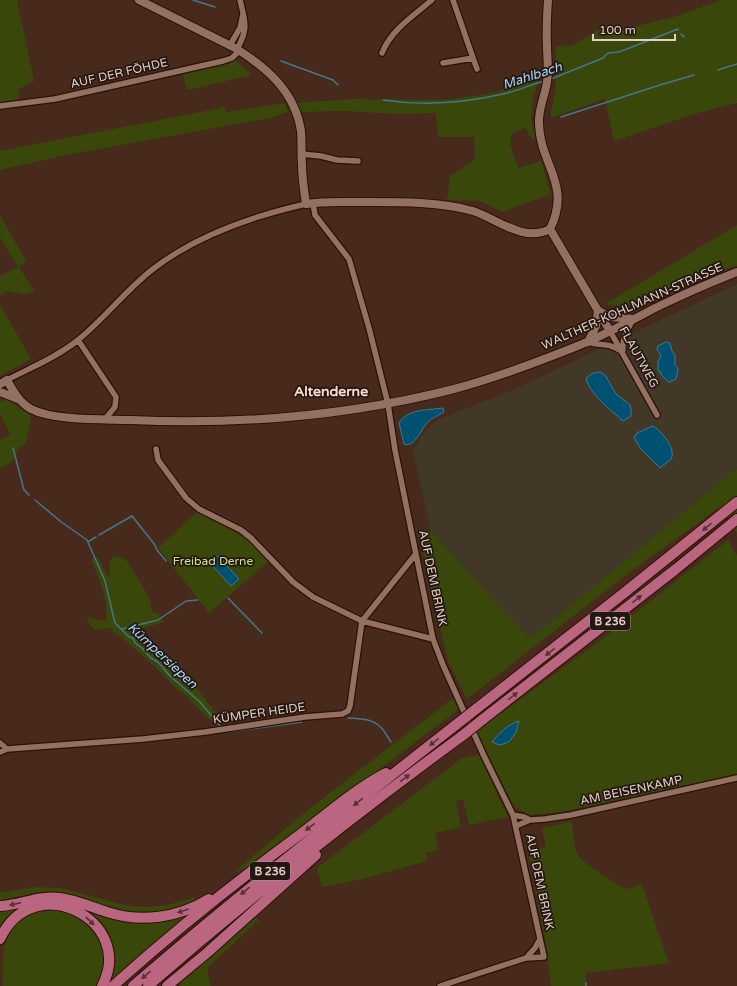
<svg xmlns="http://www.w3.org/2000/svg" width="737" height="986" viewBox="0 0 737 986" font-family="'Varela Round',sans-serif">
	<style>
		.industrial { fill: #423828 }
		.green { fill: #39470a }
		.water { fill: #005171; stroke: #44778b }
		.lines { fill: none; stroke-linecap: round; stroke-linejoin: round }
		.stream { stroke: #44778b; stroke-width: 1.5 }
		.street-casing { stroke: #2c1105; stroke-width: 8 }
		.secondary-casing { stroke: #2c1105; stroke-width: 10 }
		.highway-casing { stroke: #2c1105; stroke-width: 12 }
		.street { stroke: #937162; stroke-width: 5.5 }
		.secondary { stroke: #937162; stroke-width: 8 }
		.highway { stroke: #bb6680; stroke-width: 10 }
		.highway-bridge-casing { stroke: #2c1105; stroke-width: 12; stroke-linecap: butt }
		.highway-bridge { stroke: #bb6680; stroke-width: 10 }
		.oneway { fill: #593237 }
		.labels { text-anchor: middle; stroke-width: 3.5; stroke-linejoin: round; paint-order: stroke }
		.shield { fill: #241610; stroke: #aa9890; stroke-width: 1 }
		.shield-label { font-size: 11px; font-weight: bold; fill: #e3cfc7 }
		.street-label { font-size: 12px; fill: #e3cfc7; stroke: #241610 }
		.park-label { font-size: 12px; fill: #c9e28b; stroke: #241610 }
		.water-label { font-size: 13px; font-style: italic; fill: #a5daf9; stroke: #241610 }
		.quarter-label { font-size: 14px; font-weight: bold; fill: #fbdcce; stroke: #241610 }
	</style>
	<rect width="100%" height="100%" fill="#472a1c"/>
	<path class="industrial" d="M737,284V468L530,639L431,531L413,451L424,433L437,420L515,389Z"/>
	<path class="green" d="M0,0H17L34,81L19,89V101L0,103Z
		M722,0H737V103L694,114L614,141L605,99L550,118L556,86L555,63L556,46H572L601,28L614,32L677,16Z
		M236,61L252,75L187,90L183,74Z
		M539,79L533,98L531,122L535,138L532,139L525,128L512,133L510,144L518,168L541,161L551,194L502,212L480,201L447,200L450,176L475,159L474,137H438L436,113L402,114L343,111L300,112L294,103L354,99L444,100L489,94Z
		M285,103L288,112L270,118L66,155L0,170V151L221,108L224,105L226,112Z
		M0,215L26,261L19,267L35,292L25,294L7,291L0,296V276L18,267L0,238Z
		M737,225V265L693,283L624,307L605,304Z
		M0,304L31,359L0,376Z
		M6,399L31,416L26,443L18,449L13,461L0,469V440L10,434L0,414V402Z
		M737,468V533L720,507L626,575L467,699L448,661L417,529L431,531L530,639Z
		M197,512L235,532L252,542L270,560L209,613L158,548Z
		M728,540L737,556V775L560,812L529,815L515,807L508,795L477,731L602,639Z
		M120,556L128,562L149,597L152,612L158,613L164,622L133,631L163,656L173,669L196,688L224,722L218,727L191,702L188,697L176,688L146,658L109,628L95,630L90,625L86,617L98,620L106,621C109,600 99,579 91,559L97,557C103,562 103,570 107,576L110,575L109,563L113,557Z
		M453,698L459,709L249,868L234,872L309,809Z
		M479,755L508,817L469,825L463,799L456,801L461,827L435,833L438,850L426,853L427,861L363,879L322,887L317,868L462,758Z
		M572,821C573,832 573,845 578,855C582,863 617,884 626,889L642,884L669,963L586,973V986H551L547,950L528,851L546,847L542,828Z
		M34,887L61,888L128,906L149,907L168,905L194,897L197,902C162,913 140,916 104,907C87,902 72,895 54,892C37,890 17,898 0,900V893Z
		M49,900L117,917L197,909L107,986L101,928L50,902L0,932V909Z
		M46,909L69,912L90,926L96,934L101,945L104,957V968L97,986H3C0,947 5,919 46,909Z
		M255,916L259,920L212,963L207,969L211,986H179L183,980Z"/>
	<path class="water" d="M666,342L670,343L672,351L675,355V364L678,369L676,379L669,382L661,375V372L658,371V362L661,355L657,350L658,346Z
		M600,372L605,375L616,394L630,405L631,410V416L623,421C610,409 590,395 586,378L593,373Z
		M443,408L444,412C439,415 432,418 428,422C421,429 415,448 404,444L399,423C407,409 428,410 443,408Z
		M653,426C660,430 672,444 672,452C673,454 672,457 671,459L660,468L641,449L634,438L637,433Z
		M218,556L239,579L231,586L210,563Z
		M519,721L516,732L509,742L500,745L492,742C500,732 507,725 519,721Z"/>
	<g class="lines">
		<path class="stream" d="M193,0L215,7
			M681,34L684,37
			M281,61L333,80L338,85
			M718,70L737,64
			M551,79L603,58L608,53L619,52L678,29V30
			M383,100C423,106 464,103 503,94C517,91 530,85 544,81
			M561,117L663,84L694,75
			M13,448L24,490L29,495
			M35,500L60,521L87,540L105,581L115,623L129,637L133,638L135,643L142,648L151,658L158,662L169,675L200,702L220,726
			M99,535L132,516L155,545L157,550L166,561
			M88,542L96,537
			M228,598L262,633
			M122,629L158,620L186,601L198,600
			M348,718C361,719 375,718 384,731C386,734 388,738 391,742
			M227,732L302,722
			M586,986V983"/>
		<g class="street-casing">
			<path id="street" d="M453,0L473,58
				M230,45L240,28L243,14
				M237,49C249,28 245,22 240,0
				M382,53C391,30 414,15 432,0
				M443,63L473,58L477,69
				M0,106L55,99L223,61L232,58L239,51
				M301,154L321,156L337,160L358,161
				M313,203L315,215L349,259L369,328L388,404L395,450L433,639L443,665L484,756L513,815L544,957L526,958L440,986
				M610,331L657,415
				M78,340L116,397L115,407L105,419
				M588,342C601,347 606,341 621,351
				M623,350C622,338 627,330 633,320
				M7,380C30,368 57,357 78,340C105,318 126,290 153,269C197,235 253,216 306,204
				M156,449L158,460L186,498L199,509L241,530L251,538L293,582L313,597L362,621L433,639
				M0,743L7,749
				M0,752L7,749L143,739L205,732L305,717L342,714L348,711L350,706L362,621L415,555
				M513,815L524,817L530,820
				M516,826L530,820L545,819L571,815L737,778
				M526,958L535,948L540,939"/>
		</g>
		<g class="secondary-casing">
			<path id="secondary" d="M139,0L237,49C268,69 295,92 301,131C302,142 301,153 302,164C302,178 304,191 306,204C323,201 340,202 358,202C394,202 438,201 473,211C497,219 524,243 550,229C572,184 540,165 539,124C538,109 545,96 547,82C549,70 547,57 547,46C546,30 547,15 548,0
				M550,229L610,331
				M599,311L610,317L634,319
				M588,342L596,326L598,310
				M0,384L7,380C13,391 20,403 31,409C54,421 104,419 131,420C240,425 348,416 454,389C495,378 535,363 575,347C603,336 629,322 655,308C682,295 709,283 737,272
				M0,392L18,399"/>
		</g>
		<g class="highway-casing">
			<path id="highway" d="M476,709L624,593L737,502
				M482,720L676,569L737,519
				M0,906C20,905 40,895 60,898C76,900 91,907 107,912C141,923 178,918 209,899
				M0,939C33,867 137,921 102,986
				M113,986C173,932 237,881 302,833C328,813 357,788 386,773
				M133,986C238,895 347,810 457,724
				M148,986C249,898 354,815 462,736
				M167,986L208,952L316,855"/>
		</g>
		<use href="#street" class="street"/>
		<use href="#secondary" class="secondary"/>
		<use href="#highway" class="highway"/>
		<g class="highway-bridge-casing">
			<path id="highway-bridge" d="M457,724L476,709
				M462,736L482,720"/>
		</g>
		<use href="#highway-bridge" class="highway-bridge"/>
	</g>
	<defs><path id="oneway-solid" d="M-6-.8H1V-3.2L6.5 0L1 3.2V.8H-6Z"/></defs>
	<g class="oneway">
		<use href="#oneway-solid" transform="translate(707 527) rotate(140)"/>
		<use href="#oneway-solid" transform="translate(637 599) rotate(-38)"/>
		<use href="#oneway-solid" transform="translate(550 652) rotate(142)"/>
		<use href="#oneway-solid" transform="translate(513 696) rotate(-38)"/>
		<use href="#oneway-solid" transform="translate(434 742) rotate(142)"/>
		<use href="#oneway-solid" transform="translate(405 778) rotate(-37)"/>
		<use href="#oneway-solid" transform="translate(358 802) rotate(142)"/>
		<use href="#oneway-solid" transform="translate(310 827) rotate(143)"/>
		<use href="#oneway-solid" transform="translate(245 891) rotate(141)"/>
		<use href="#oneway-solid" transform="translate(15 904) rotate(167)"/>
		<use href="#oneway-solid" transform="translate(183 911) rotate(161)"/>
		<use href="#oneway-solid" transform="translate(90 921) rotate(44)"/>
		<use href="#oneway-solid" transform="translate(146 975) rotate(139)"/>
	</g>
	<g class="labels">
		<g class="shield">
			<rect x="590" y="612" width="40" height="18" rx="3"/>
			<rect x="250" y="862" width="40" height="18" rx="3"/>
		</g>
		<g class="shield-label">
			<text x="610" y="625">B 236</text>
			<text x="270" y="875">B 236</text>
		</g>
		<g class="street-label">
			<text transform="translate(119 73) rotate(-13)" y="4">AUF DER FÖHDE</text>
			<text transform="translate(632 306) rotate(-24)" y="4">WALTHER-KOHLMANN-STRASSE</text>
			<text transform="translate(639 357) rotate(61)" y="4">FLAUTWEG</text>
			<text transform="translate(433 578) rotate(78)" y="4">AUF DEM BRINK</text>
			<text transform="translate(259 713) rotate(-8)" y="4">KÜMPER HEIDE</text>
			<text transform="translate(631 790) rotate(-12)" y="4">AM BEISENKAMP</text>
			<text transform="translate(540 882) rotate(78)" y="4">AUF DEM BRINK</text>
		</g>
		<g class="park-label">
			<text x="213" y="565">Freibad Derne</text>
		</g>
		<g class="water-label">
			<text transform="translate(532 75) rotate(-18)" y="5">Mahlbach</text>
			<text transform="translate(163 655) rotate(43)" y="5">Kümpersiepen</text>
		</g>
		<g class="quarter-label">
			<text x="331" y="396">Altenderne</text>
		</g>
	</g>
	<path d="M593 34v6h82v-6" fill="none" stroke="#e3cfc7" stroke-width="2"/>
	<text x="599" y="34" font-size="12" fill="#e3cfc7" stroke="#241610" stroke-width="3" paint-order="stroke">100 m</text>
</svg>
